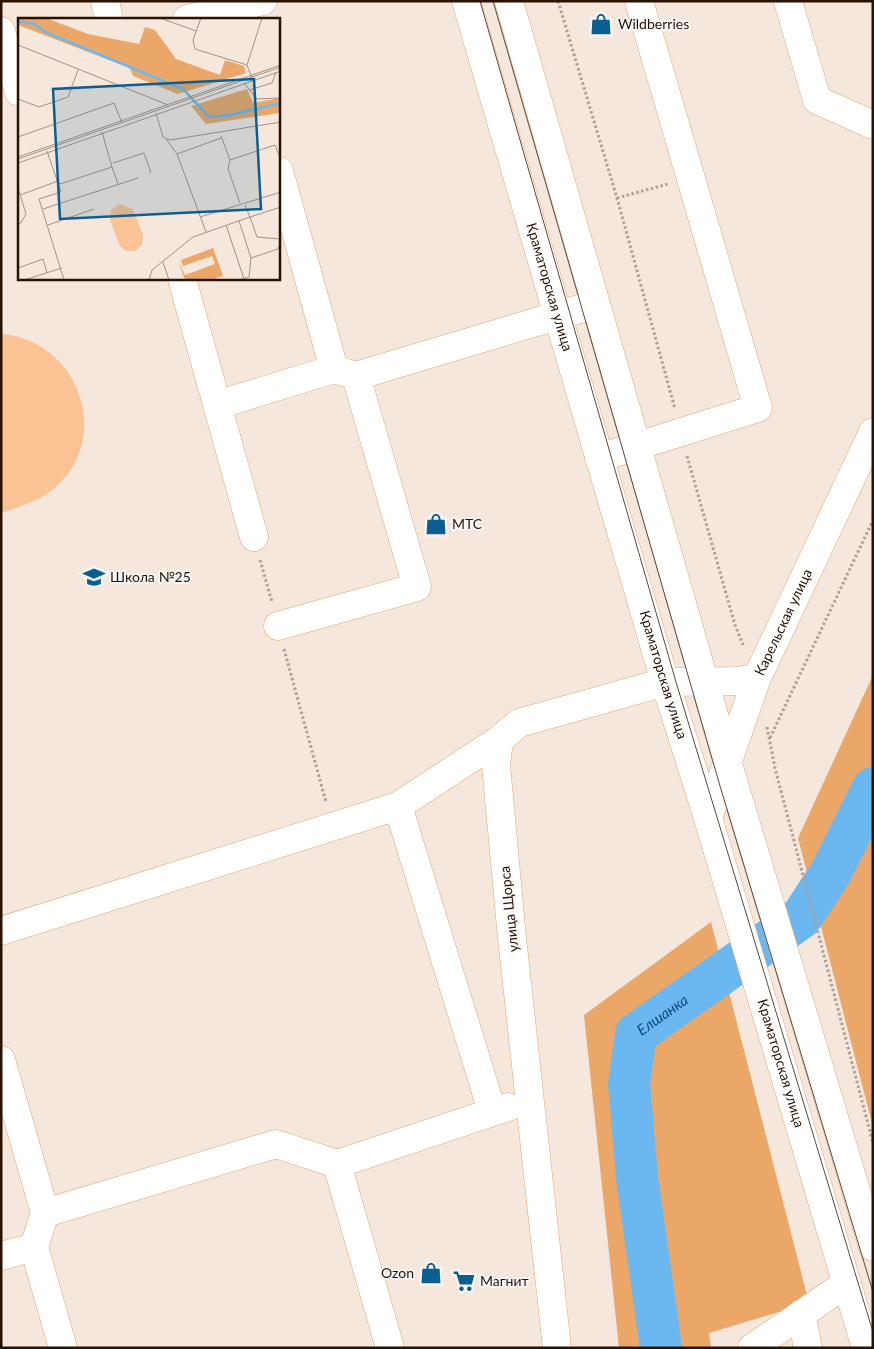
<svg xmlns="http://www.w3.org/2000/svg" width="874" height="1349" viewBox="0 0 874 1349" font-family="Lato,sans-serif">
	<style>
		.green { fill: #f9c394 }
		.forest { fill: #eba768 }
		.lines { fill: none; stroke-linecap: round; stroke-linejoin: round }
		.river { stroke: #6bb8f1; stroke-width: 42 }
		.minor-casing { stroke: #e7a66b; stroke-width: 29 }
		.major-casing { stroke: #e7a66b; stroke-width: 29 }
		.path { stroke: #b1a092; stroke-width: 3; stroke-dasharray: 2.5 2.5; stroke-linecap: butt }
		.minor { stroke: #fff; stroke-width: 28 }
		.major { stroke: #fff; stroke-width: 28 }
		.tram { stroke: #5c4837; stroke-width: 1 }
		.labels { text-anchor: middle; stroke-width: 4; stroke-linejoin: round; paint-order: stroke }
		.poi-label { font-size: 14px; fill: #291200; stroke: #f7f7f7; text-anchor: start }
		.street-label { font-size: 14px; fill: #291200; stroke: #f7f7f7 }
		.water-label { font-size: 15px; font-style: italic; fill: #0f4a6f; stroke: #f7f7f7 }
		.inset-river { fill: none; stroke: #6bb8f1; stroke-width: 2.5 }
		.inset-road { fill: none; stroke: #a39284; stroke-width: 1 }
		.view { fill: #0a5f90; fill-opacity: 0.15; stroke: #0a5f90; stroke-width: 2.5 }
		.inset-edge { fill: none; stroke: #291200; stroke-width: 2.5 }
	</style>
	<rect width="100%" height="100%" fill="#f5e7dc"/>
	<path class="green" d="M1,334C75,339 113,431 59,484C43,500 22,506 1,513Z"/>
	<path class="forest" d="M873,675V1127L798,838Z
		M711,922L809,1303L709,1333L711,1348H619L584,1015Z"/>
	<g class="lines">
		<path class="river" id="s1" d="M661,1348L637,1178L629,1083L636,1034L801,918L831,872L873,788"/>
		<g class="minor-casing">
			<g id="minor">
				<path d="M105,1L109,19"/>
				<path d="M788,1L817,100L873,125"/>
				<path d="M187,19L263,1"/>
				<path d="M1,31L19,92"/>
				<path d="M279,171L334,369L356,376L596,304"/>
				<path d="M182,279L254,537"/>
				<path d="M217,405L334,369"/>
				<path d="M599,458L758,408L639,1"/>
				<path d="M278,626L417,587L356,376"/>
				<path d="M398,806L492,1111"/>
				<path id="s2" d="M708,818L757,678L873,432"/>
				<path d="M1,931L398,806L499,740"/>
				<path d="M1,1060L45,1213L34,1247L63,1348"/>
				<path d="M337,1164L508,1107"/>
				<path d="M45,1213L276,1144L337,1164L390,1348"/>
				<path d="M1,1256L34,1247"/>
				<path d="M801,1314L808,1348"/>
				<path d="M557,1348L512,938L496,765L499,740L519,723L665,682L736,681L757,678"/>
				<path d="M752,1348L847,1283"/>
			</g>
		</g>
		<g class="major-casing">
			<g id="major">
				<path id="s3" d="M466,1L665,682L708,818L866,1348"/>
				<path d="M509,1L728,764L873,1247"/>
			</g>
		</g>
		<path class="path" d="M558,1L617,198L675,409
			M617,198L668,184
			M687,456L735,625L744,647
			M260,560L272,602
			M284,649L326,802
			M767,727L775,768L873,1143
			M770,738L873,520"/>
		<use href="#minor" class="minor"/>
		<use href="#major" class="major"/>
		<path class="tram" d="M480,1L676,682L873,1332
			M493,1L720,786L873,1292"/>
	</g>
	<defs>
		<g id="shop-bare" transform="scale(1.725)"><path d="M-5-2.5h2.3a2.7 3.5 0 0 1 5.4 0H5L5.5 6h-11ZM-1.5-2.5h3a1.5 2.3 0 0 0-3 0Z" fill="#0a5f90" stroke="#f7f7f7" stroke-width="2.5" paint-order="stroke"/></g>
		<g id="school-bare" transform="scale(1.725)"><path d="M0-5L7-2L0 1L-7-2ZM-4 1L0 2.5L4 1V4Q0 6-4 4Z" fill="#0a5f90" stroke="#f7f7f7" stroke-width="2.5" paint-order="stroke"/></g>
		<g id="supermarket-bare" transform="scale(1.725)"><path d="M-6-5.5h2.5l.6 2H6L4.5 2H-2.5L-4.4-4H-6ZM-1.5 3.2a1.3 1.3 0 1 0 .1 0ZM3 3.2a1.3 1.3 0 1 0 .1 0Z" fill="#0a5f90" stroke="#f7f7f7" stroke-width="2.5" paint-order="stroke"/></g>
	</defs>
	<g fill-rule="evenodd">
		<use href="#shop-bare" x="601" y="24"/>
		<use href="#shop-bare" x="436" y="524"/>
		<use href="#school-bare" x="94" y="577"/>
		<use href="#shop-bare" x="431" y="1273"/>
		<use href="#supermarket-bare" x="464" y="1281"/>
	</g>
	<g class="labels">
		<g class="poi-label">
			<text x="618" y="29">Wildberries</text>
			<text x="452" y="529">МТС</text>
			<text x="110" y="582">Школа №25</text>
			<text x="414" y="1278" text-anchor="end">Ozon</text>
			<text x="480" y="1286">Магнит</text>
		</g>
		<g class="street-label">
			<text dy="5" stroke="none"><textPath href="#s3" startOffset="298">Краматорская улица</textPath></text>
			<text dy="5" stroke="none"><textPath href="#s2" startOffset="210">Карельская улица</textPath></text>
			<text dy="5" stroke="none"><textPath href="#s3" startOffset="702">Краматорская улица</textPath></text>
			<text transform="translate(509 909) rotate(-96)" y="5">улица Щорса</text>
			<text dy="5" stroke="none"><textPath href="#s3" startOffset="1108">Краматорская улица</textPath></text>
		</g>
		<g class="water-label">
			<text dy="5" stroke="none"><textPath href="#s1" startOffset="349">Елшанка</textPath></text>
		</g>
	</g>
	<g transform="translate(18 18)">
		<rect width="262" height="262" fill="#f5e7dc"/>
		<path d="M102,186L115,191L125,217L124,227L117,233H108L102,228L92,202L93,192Z" fill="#f9c394"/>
		<path d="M0,0H28L70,16L121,26L127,9L137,12L158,41L202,57L207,42L226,48L228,55L160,76L115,58L112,50L0,7ZM229,71L235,85L262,80V95L188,106L173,88ZM195,230L205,258L192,262H167L160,243L167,257L197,246L194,238L165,248L163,242Z" fill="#eba768"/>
		<path class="inset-river" d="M0,3L16,6L29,15L165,71L191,99L212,97L263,85"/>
		<path class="inset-road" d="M142,0L178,13M183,0L175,22L177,31L229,47M0,27L150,87M234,60L229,47L244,0M226,65L239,81L261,80M231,72L254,65L258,54M0,81L21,89L50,79L60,52M138,95L145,119L152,122L263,104M203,118L212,142M0,119L96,85L104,105M148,121L159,136L188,214M29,133L43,174L21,181L46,262M159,136L203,120M0,139L263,47M0,141L263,49M0,145L263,53M95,145L126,135L133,155M94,149L100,166M40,164L42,166L94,149L84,114M0,170L8,196L2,206M2,177L40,163M222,185L210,151L212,142L257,127L263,142M263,189L232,199L239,219L263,221M25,191L120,160M182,199L263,174M221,203L233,240M30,207L76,191M208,207L226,261M145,244L151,262M0,250L25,241L29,255M6,262L44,250M131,262L134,252L175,219L232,199L227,187M221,262L231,259L233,240L260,231L263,224"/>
		<path class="view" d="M236,61L243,191L42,201L35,71Z"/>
		<rect width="262" height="262" class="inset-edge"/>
	</g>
	<rect width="874" height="1349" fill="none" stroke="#291200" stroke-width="5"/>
</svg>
